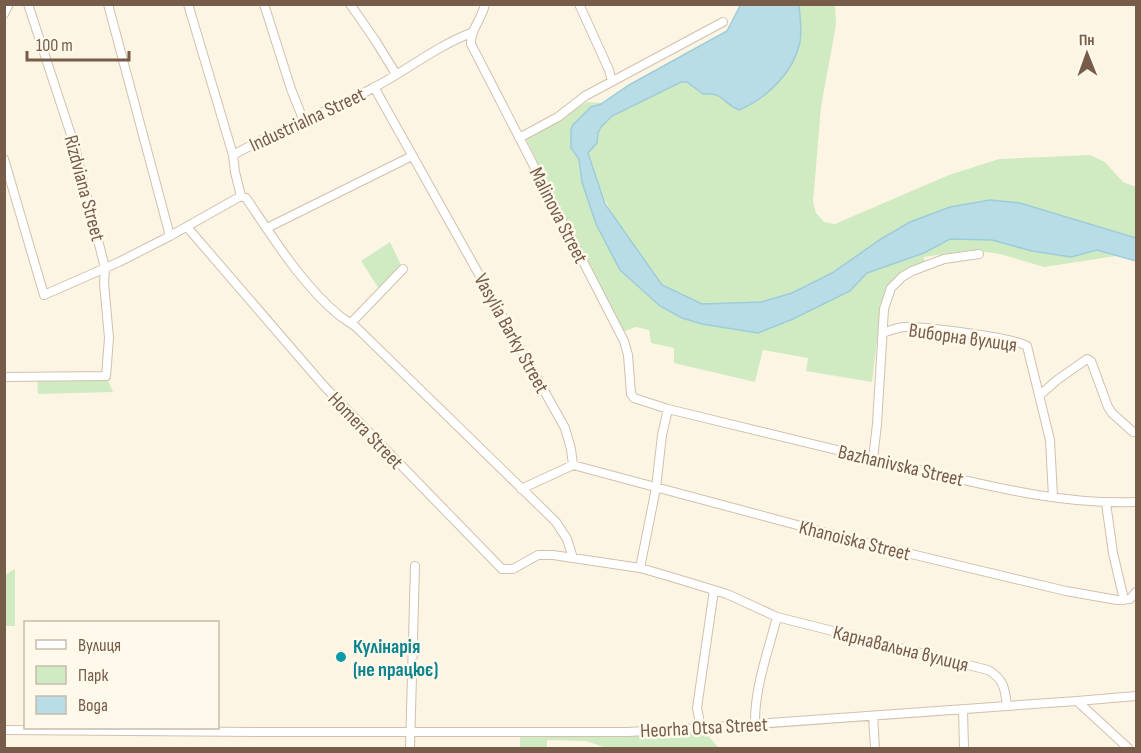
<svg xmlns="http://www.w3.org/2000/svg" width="1141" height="753" viewBox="0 0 1141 753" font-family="'Sofia Sans Condensed',sans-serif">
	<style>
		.green { fill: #d0ebc2; fill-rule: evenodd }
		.water { fill: #b8dde7; stroke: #9eccda; stroke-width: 1.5 }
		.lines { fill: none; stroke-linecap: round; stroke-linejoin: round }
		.minor-casing { stroke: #d1c0ad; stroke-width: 10 }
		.minor { stroke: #fff; stroke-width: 8 }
		.culture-dot { fill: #0f9aa8; stroke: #fff9eb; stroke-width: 2 }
		.labels { text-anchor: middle; stroke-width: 5; stroke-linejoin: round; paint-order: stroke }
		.street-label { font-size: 20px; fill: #775c49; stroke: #fff9eb }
		.culture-label { font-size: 20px; font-weight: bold; fill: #0d838f; stroke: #fff9eb; text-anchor: start }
	</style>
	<rect width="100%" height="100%" fill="#fdf5e4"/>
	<path class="green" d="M792,5H835L836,25L821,107L813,202L816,213L824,222L835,224L949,175L999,159L1090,155L1105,162L1123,182L1136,187V253L1044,267L1000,254L972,250L924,257L925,264L894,280L880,315L872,382L806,371L808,358L763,350L755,382L674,363V348L651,343L649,330L636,327L620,333L526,139L587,102L603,103L571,148L579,159L582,182L596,224L607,244L643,259C619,226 597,194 588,153L596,143L598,133L601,127L612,116L653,96ZM859,254L869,272L850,291L831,299L832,273Z
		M390,242L403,269L381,292L361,261Z
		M106,376L113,392L38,394L37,377Z
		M15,569V626H5V575Z
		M701,728L719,748H606L586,741L547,740V748H520V732Z"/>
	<path class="water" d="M741,4L799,5C800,16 802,30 800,42C794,72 766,99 739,110C722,103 724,92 703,94L687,82H681L612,116L601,127L598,133L597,143L588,153L605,204L662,285L702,304L761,302L792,293L832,273L881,239L910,222L950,207L990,200L1020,203L1136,238V261L1097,250L1071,257L1032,251L992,240L950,239L924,253L867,273L850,291L793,319L758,333L702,324L682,318L660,306L620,270L596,224L582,182L579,159L571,148V130L573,125L591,107L601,104L629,85L727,31Z"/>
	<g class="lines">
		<g class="minor-casing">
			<path id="minor" d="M108,4L170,236
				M188,4L233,155
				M264,4L291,89L303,119
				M350,4L375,40L396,74
				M485,4C482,19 470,30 471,44L624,341L628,355L631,394L634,398L668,409C753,430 839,451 925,471C994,487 1065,505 1136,502
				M579,4L609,70L612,81
				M4,14L9,4
				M471,33C437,46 407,70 375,87C329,112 279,129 233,155L235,172L241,196L246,198C274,239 302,285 340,316C345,320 351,323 356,327L556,522L567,539L573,558
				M374,87L565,428L571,449L573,465L521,489
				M519,138L558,117L585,96L723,22
				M4,159L44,295L119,262L170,236L241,196
				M187,227L324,386L502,569H513L538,555H553L640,568L668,576L727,594L777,617L988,670C1004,679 1005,689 1007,706L1077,701L1128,748
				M267,228L412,156
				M351,323L403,269
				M883,333C891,330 898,327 906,327C926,327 1013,337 1027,346L1050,440L1053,497
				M4,377L106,376L109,338L104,283L105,268L74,144L28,4
				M1039,396L1057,380L1087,359L1091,361L1108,407L1112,413L1133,432
				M873,459L877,424L884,309L891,288L902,277L912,271L944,259L979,254
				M573,465L857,541L1066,591L1117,600L1130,599L1136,592
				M1106,503L1113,553L1124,600
				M640,568L656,488L662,435L668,409
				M1077,701L1136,696
				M963,710L964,748
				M873,716L875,748
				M755,725C754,689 768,652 777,617
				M701,728L697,708L714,590
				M4,730L263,732H628L701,728L1007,706
				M410,748L415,566"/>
		</g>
		<use href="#minor" class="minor"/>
	</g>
	<circle class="culture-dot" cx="341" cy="657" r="6"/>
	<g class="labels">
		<g class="street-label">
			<text transform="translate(307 119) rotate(-25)" y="7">Industrialna Street</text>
			<text transform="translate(85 188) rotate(75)" y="7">Rizdviana Street</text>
			<text transform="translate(559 215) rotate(63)" y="7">Malinova Street</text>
			<text transform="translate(512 333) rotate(61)" y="7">Vasylia Barky Street</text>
			<text transform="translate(963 337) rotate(8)" y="7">Виборна вулиця</text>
			<text transform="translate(366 430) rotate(46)" y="7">Homera Street</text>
			<text transform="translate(901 465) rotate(13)" y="7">Bazhanivska Street</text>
			<text transform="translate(855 540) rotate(14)" y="7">Khanoiska Street</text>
			<text transform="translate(901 648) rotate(14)" y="7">Карнавальна вулиця</text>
			<text transform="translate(704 727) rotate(-3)" y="7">Heorha Otsa Street</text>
		</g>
		<g class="culture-label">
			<text x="353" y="653">Кулінарія<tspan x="353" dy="23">(не працює)</tspan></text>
		</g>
	</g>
	<rect width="1141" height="753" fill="none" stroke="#775c49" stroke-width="12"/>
	<rect x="24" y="621" width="195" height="108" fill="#fff9eb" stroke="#c9baaa" stroke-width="1.5"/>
	<rect x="36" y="640" width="30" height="9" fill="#ffffff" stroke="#c9baaa" stroke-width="1.5"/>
	<text x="78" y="651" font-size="18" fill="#775c49">Вулиця</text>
	<rect x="36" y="666" width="30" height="18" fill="#d0ebc2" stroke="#c9baaa" stroke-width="1.5"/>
	<text x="78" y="681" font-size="18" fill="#775c49">Парк</text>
	<rect x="36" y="696" width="30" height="18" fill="#b8dde7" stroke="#c9baaa" stroke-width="1.5"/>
	<text x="78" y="711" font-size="18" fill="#775c49">Вода</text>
	<g transform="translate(1087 54) rotate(359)" stroke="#fff9eb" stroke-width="4.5" paint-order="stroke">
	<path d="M0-4.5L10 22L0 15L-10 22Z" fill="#775c49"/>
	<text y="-9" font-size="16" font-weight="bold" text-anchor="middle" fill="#775c49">Пн</text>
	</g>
	<path d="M27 51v9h102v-9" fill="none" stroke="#775c49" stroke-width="3"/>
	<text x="36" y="51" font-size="18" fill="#775c49" stroke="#fff9eb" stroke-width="4.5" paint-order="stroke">100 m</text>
</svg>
